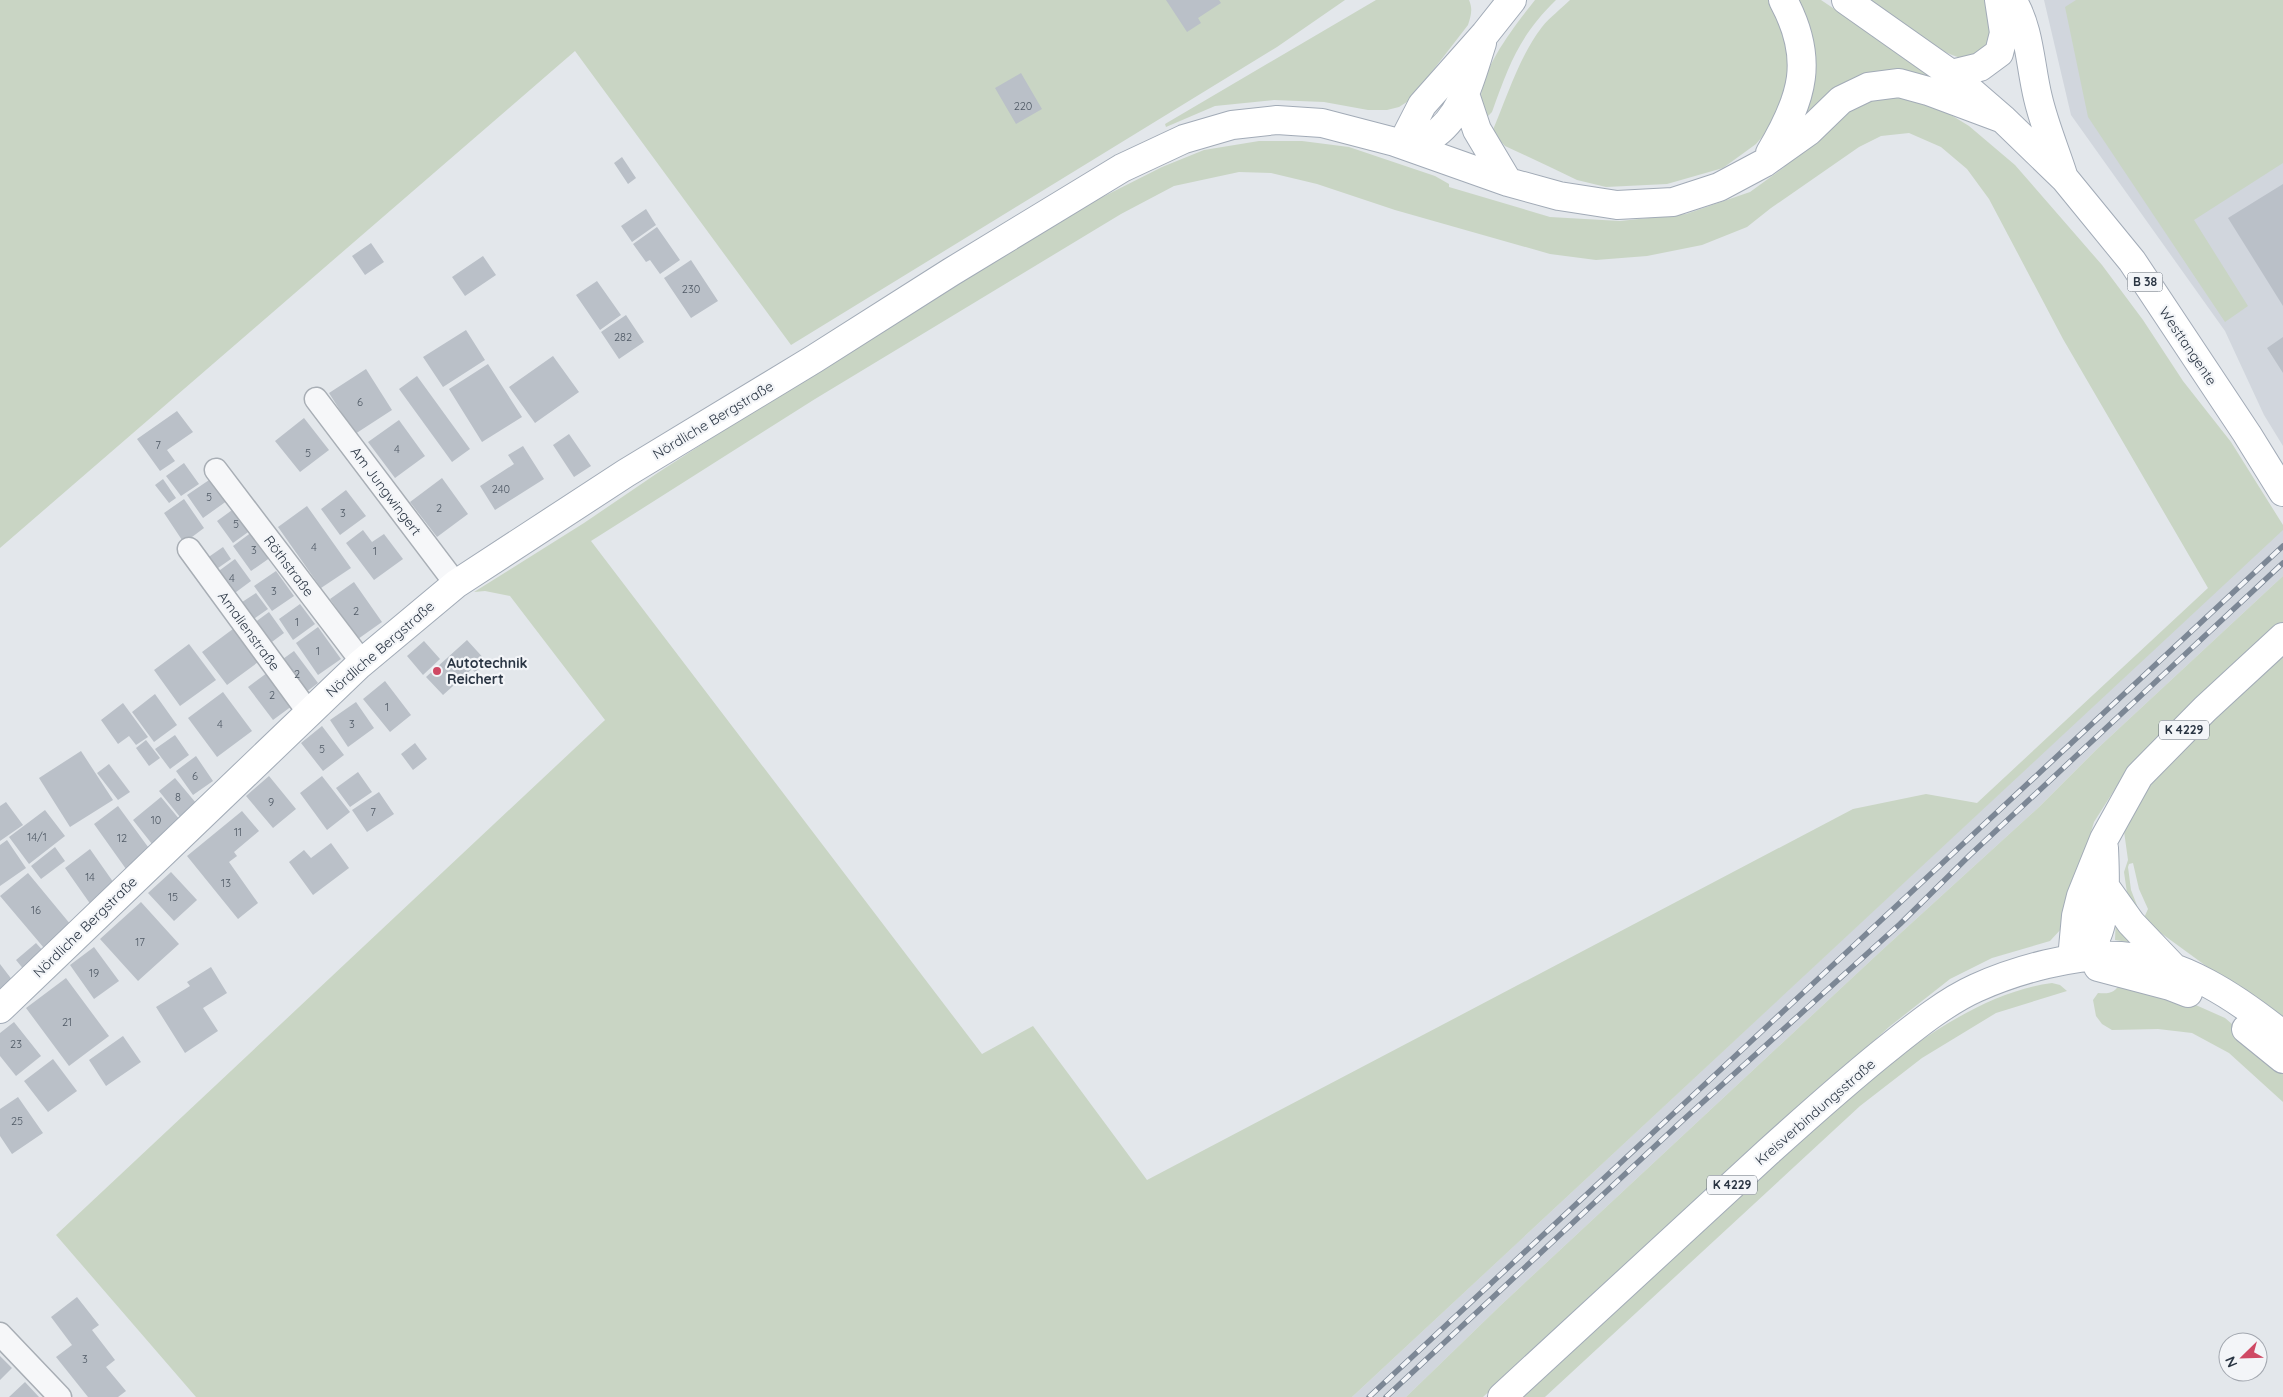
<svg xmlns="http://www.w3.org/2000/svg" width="2283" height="1397" viewBox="0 0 2283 1397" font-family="Quicksand,sans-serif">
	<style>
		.built { fill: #d1d6dd }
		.green { fill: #c9d5c4; fill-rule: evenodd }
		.building { fill: #bac0c8 }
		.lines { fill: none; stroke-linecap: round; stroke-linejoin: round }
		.minor-casing { stroke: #a8aeb5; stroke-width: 25 }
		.major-casing { stroke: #a2abb7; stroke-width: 30 }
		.minor { stroke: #f6f7f9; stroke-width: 22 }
		.major { stroke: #fff; stroke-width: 28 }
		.rail-casing { stroke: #7c8795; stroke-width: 5.5 }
		.rail { stroke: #f3f5f8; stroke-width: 4; stroke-dasharray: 11; stroke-linecap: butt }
		.poi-dot { fill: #cf4964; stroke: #f3f5f8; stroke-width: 2 }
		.labels { text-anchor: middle; stroke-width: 4.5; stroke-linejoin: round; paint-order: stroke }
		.number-label { font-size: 11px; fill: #4e5864 }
		.shield { fill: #f3f5f8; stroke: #666f79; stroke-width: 1 }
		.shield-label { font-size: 12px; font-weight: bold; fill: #2a3543 }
		.street-label { font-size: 14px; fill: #2a3543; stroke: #f3f5f8 }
		.poi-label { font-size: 14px; font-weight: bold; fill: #2a3543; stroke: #f3f5f8; text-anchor: start }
	</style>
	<rect width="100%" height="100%" fill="#e3e7eb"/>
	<path class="built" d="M2044,0H2283V446L2264,415L2225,331L2071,115Z
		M2283,529V576L2098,748L2039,807L1881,951L1501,1305L1406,1397H1352Z"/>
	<path class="green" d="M0,0H1345L1277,47L791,345L575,51L0,548Z
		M1376,0H1469C1473,9 1471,16 1468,25L1410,100L1399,107L1387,110H1368L1324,102L1274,100L1215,106L1166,127L1165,124Z
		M1535,0H1556C1519,36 1509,65 1492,112L1486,118C1485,112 1482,105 1481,99C1481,68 1516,24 1535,0Z
		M1570,0H1770L1785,27L1792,60L1787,98L1774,123L1756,144L1723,168L1667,184L1606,187L1577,180L1550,167L1505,146L1492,132C1507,97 1519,57 1542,27C1550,17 1561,9 1570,0Z
		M1795,0H1821L1906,57L1954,94L1912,77L1799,130Z
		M1869,0H1990L1994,40C1986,49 1978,57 1965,58C1942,58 1889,14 1869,0Z
		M2076,0H2283V163L2194,220L2248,306L2225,322L2088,117L2065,7Z
		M1877,95H1910L1930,102L1969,126L2015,165L2102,265L2143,320L2183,381L2231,442L2283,525V530L1352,1397H196L56,1235L605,720L510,596L485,591L474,592L584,523L659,472L803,379L1057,220L1162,167L1204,150L1259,141H1302L1349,147L1435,176L1449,184V187L1550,217L1620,221L1686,214L1750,192L1783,168L1830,123L1852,106ZM1909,133L1941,147L1967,169L1989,199L2063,339L2208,588L1977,803L1926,794L1853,809L1147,1180L1033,1026L982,1054L591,541L815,399L1121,214L1174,186L1239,172L1271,173L1317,184L1395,210L1550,254L1596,260L1647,256L1702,245L1747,227L1771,208L1859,147L1881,136Z
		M2283,576V622L2127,770L2094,822L2062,928L2050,941L1992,958L1950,979L1889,1027L1483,1397H1406L1501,1305L1881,951L2039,807L2098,748Z
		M2283,644V1022L2143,920L2148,909L2139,889L2133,863L2129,864L2128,867L2131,890L2138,908L2136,912L2127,893L2124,872L2128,860L2123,824L2134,786Z
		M2116,916L2140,944L2115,940Z
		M2121,982L2171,994L2225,1018L2283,1068V1102L2229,1053L2192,1033L2158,1029L2112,1030L2102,1024L2096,1016L2093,1000L2098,993C2110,994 2115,993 2121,982Z
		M2052,983L2060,985L2067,991L1996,1013L1922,1058L1860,1106L1545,1397H1523C1593,1333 1662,1269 1731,1205C1814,1129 1938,998 2052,983Z"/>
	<path class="building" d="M1166,0H1219L1221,3L1198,18L1201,23L1187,32Z
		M1021,73L1042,109L1016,124L995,88Z
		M622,157L636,178L628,184L614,163Z
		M2283,184V306L2228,218Z
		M646,209L656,225L632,242L621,226Z
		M657,227L680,260L660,274L650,260L646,262L633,244Z
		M371,243L384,262L365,275L352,256Z
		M483,256L496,275L465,296L452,277Z
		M691,260L718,301L691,318L664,278Z
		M597,281L621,315L600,330L576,295Z
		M626,315L644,342L619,359L601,332Z
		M466,330L485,360L443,387L423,357Z
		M2283,337V373L2267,348Z
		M553,356L579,392L535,423L509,387Z
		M488,364L522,417L482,442L449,389Z
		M366,369L392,410L355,434L329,393Z
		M417,376L470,449L452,462L399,389Z
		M177,411L193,432L167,450L175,461L160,471L137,439Z
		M304,418L329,450L300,472L275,441Z
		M399,420L425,456L395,478L368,442Z
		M569,434L591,466L574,477L553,445Z
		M523,446L544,479L495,510L480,486L514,464L508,455Z
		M184,463L199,484L181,496L166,476Z
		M215,476L231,498L203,518L187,495Z
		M442,478L468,514L437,537L410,502Z
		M163,479L176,498L169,503L155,485Z
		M346,490L366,516L340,535L321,509Z
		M184,499L204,528L184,543L164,513Z
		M239,505L255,527L233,543L217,521Z
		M307,506L351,568L321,588L278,527Z
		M256,529L274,555L251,571L233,546Z
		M363,530L372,542L384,534L403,559L374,580L346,543Z
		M223,547L231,559L208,575L200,563Z
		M235,559L251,581L228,598L212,576Z
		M276,571L294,596L272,611L254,586Z
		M354,582L382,622L358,639L330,599Z
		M256,593L268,609L248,623L236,606Z
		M300,604L315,624L293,640L279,619Z
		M269,612L284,633L265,647L250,626Z
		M241,623L265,657L227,685L202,652Z
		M318,627L341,659L318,675L296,643Z
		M467,640L487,662L475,672L472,669L443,695L426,677Z
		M424,641L440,659L423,675L407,656Z
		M189,644L216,680L180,706L154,670Z
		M294,651L318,683L301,696L276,664Z
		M271,670L296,703L273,720L248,687Z
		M385,681L411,715L390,732L363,699Z
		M223,692L252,731L217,757L188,718Z
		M155,694L177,725L154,742L132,712Z
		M356,702L374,728L348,747L330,720Z
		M123,703L148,737L136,745L129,736L118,744L101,720Z
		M322,726L344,755L323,771L301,743Z
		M175,735L189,755L170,769L155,749Z
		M146,740L160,758L149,766L136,748Z
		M415,743L427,759L413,770L401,754Z
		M81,751L113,800L70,827L39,778Z
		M196,756L213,781L193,795L176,771Z
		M109,764L130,792L118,800L97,773Z
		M358,772L372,792L350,807L336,788Z
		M269,776L296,809L273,828L246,796Z
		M322,776L350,812L327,830L300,793Z
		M175,778L196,803L180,817L159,791Z
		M379,792L394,814L367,832L352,810Z
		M161,797L180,820L152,844L133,820Z
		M6,802L23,825L0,841V806Z
		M118,806L151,851L126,869L94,824Z
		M45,810L65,836L29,864L9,837Z
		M242,811L259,831L234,852L237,856L229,862L258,903L238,919L187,856Z
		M7,840L26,868L0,886V845Z
		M331,843L349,868L313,895L289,862L304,850L311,858Z
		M55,847L65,861L41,879L31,866Z
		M90,849L116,886L91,905L65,868Z
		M171,872L197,900L174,921L148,893Z
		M28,873L71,925L44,948L0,896Z
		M141,902L179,944L138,981L100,939Z
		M36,943L45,953L25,971L16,960Z
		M94,947L119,981L94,999L70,965Z
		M0,964L13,981L0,990Z
		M211,967L227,993L203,1008L218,1031L185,1053L156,1007L190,986L187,982Z
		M66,978L109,1036L69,1066L26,1008Z
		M14,1022L41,1056L16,1076L0,1056V1033Z
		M123,1036L141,1062L106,1086L89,1060Z
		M53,1059L77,1091L48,1112L24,1081Z
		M18,1097L43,1133L12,1154L0,1136V1109Z
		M77,1297L99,1325L92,1330L115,1360L106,1367L126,1391L118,1397H88L56,1357L72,1345L51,1317Z
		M0,1356L12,1368L0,1380Z
		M25,1382L39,1397H9Z"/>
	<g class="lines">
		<g class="minor-casing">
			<path id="minor" d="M316,399L456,584
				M216,470L362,662
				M189,549L309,713
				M0,1334L60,1397"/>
		</g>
		<g class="major-casing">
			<path id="major" d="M1846,0L1951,74L2003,119L2065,179L2132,261L2247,434L2283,492
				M2012,0C2030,28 2030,66 2038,98C2044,124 2055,150 2063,175
				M1951,74L1980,67L1999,53L2004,33L1999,0
				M1465,94L1477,130L1508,182
				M1402,144L1422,105L1485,34L1512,0
				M1410,147C1417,144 1425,141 1431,137C1463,117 1471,76 1482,43
				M1770,153C1803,98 1815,59 1783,0
				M2106,888L2131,923L2173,967
				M2072,959L2076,916L2081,896L2104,839L2139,776L2205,709L2283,637
				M2072,959C2079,955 2089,949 2093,943C2108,921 2105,873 2104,848
				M2098,967L2170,986L2188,993
				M0,1009L359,665L456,584L626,473L814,359L951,272L1122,168L1184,139L1232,125L1277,120L1322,123L1395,142L1508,182L1559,196L1617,205L1673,202L1719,187L1764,163L1809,131L1841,100L1868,87L1899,83L1928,91L2003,119
				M2246,1029L2283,1059
				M1502,1397C1591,1315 1680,1234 1768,1152C1809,1115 1849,1079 1892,1045C1917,1025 1947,1001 1976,988C2016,970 2076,953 2121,956C2182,961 2236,997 2283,1035"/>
		</g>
		<use href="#minor" class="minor"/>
		<use href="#major" class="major"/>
		<g class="rail-casing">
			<path id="rail" d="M1369,1397L2283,546
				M1386,1397L1682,1121L1900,924L1970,855L2283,563"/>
		</g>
		<use href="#rail" class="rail"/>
	</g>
	<circle class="poi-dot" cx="437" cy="671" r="5"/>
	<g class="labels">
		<g class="number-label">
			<text x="1023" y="110">220</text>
			<text x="691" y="293">230</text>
			<text x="623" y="341">282</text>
			<text x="360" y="406">6</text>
			<text x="158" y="449">7</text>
			<text x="397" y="453">4</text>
			<text x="308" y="457">5</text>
			<text x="501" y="493">240</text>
			<text x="209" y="501">5</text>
			<text x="439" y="512">2</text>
			<text x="343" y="517">3</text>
			<text x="236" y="528">5</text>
			<text x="314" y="551">4</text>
			<text x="254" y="554">3</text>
			<text x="375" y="555">1</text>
			<text x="232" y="582">4</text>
			<text x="274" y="595">3</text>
			<text x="356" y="615">2</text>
			<text x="297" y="626">1</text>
			<text x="318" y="655">1</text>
			<text x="297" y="678">2</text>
			<text x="272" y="699">2</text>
			<text x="387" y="711">1</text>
			<text x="220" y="728">4</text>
			<text x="352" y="728">3</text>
			<text x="322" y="753">5</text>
			<text x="195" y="780">6</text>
			<text x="178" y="801">8</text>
			<text x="271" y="806">9</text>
			<text x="373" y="816">7</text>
			<text x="156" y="824">10</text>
			<text x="238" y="836">11</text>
			<text x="37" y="841">14/1</text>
			<text x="122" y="842">12</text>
			<text x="90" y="881">14</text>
			<text x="226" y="887">13</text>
			<text x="173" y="901">15</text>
			<text x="36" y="914">16</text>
			<text x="140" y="946">17</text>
			<text x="94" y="977">19</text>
			<text x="67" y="1026">21</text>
			<text x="16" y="1048">23</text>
			<text x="17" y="1125">25</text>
			<text x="85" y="1363">3</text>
		</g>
		<g class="shield">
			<rect x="2127.5" y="272.5" width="35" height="19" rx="4"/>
			<rect x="2159" y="720.5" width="50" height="19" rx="4"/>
			<rect x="1707" y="1175.5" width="50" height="19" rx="4"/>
		</g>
		<g class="shield-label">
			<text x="2145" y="286">B 38</text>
			<text x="2184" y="734">K 4229</text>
			<text x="1732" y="1189">K 4229</text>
		</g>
		<g class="street-label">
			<text transform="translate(2188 346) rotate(56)" y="5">Westtangente</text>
			<text transform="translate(713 420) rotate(-31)" y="5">Nördliche Bergstraße</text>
			<text transform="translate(386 491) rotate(53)" y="5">Am Jungwingert</text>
			<text transform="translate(289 566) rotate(53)" y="5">Röthstraße</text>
			<text transform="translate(249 631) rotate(54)" y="5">Amalienstraße</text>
			<text transform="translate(380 649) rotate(-41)" y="5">Nördliche Bergstraße</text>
			<text transform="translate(85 927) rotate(-44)" y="5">Nördliche Bergstraße</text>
			<text transform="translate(1815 1112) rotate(-41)" y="5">Kreisverbindungsstraße</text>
		</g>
		<g class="poi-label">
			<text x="447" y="668">Autotechnik<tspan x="447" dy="16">Reichert</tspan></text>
		</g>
	</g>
	<g transform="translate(2243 1357) rotate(247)"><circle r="24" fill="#f3f5f8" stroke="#a3a8b0"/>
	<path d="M0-4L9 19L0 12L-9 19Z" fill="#cf4964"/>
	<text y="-8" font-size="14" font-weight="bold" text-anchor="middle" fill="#2a3543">N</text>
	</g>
</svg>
